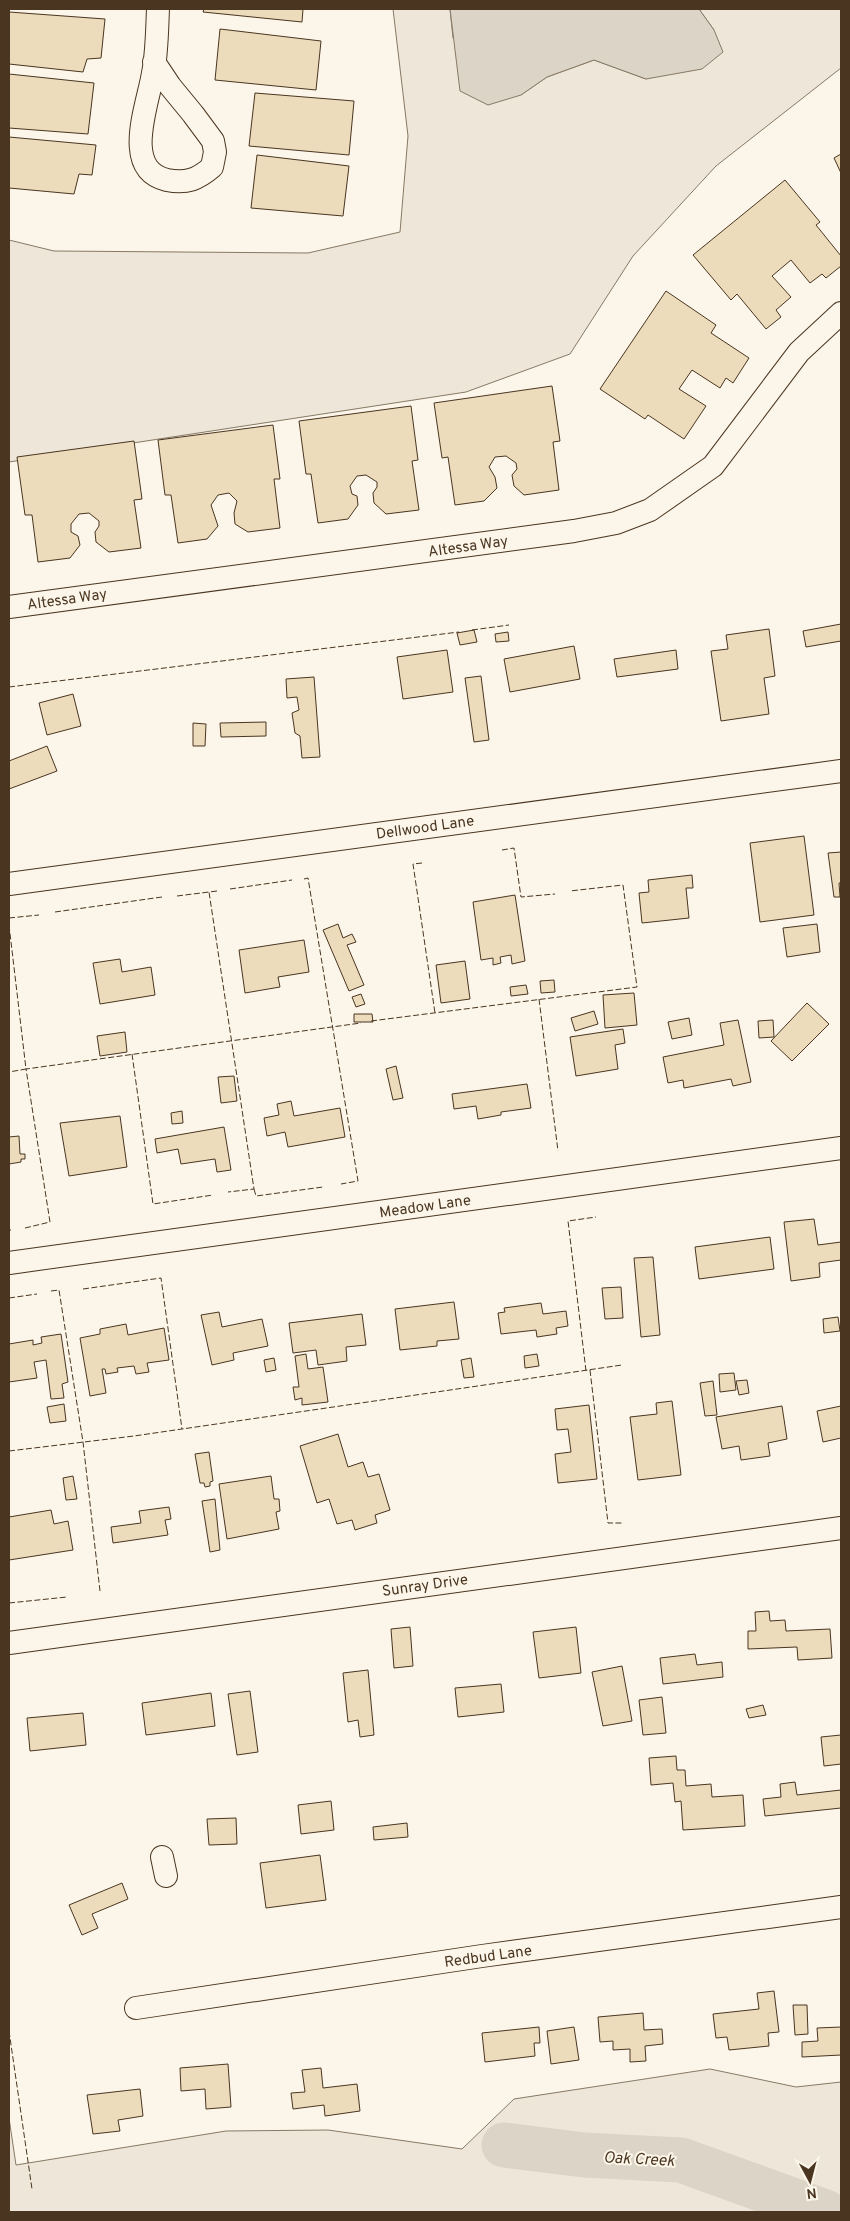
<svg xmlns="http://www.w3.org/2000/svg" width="850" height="2221" viewBox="0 0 850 2221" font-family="Overpass,sans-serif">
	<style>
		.green { fill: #ede6d9; stroke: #887966 }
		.water { fill: #dcd4c6; stroke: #887966 }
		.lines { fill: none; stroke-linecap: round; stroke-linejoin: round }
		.river { stroke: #dcd4c6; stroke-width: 45 }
		.building { fill: #ecdcbc; stroke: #4a3520 }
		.street-casing { stroke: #4a3520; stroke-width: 24 }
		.street { stroke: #fbf6e9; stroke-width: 22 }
		.fence { stroke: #4a3520; stroke-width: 1; stroke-dasharray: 6 2.5; stroke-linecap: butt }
		.labels { text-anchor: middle; stroke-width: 4; stroke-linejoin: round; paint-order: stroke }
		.street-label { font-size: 15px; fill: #4a3520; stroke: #fbf6e9 }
		.water-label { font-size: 16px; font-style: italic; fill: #4a3520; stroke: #fbf6e9 }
	</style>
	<rect width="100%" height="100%" fill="#fbf6e9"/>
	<path class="green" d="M393,9H450L453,38L521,95L547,77L594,60L646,79L714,30L699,9H841V68L716,166L633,256L570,354L466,392L9,462V240L54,251L308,253L400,232L408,136Z
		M710,2069L796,2087L841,2082V2212H9V2118L16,2165L226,2131L328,2130L462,2149L514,2099Z"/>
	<path class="water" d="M450,9H699L714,30L723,52L702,69L646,79L594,60L547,77L521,95L488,105L460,91Z"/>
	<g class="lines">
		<path class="river" d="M504,2145L584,2155L681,2160L825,2212"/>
	</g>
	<path class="building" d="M204,9H303L302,22L203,12Z
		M9,12L105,19L101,58L87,59L83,72L9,64Z
		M220,29L321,41L316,90L215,80Z
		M9,74L94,83L88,134L9,128Z
		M255,93L354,101L349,155L249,146Z
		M9,137L96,145L92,175L79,174L74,194L9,188Z
		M841,154V173L834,158Z
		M257,155L349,166L343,216L251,208Z
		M785,180L820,222L816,225L841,256V266L826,278L822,274L810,283L791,260L772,276L791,297L776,310L781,317L766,329L737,294L731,300L693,255Z
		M666,291L716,325L711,333L749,358L733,383L726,378L720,388L692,370L679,389L706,406L684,439L648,415L645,419L600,389Z
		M552,386L560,441L553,442L559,490L524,495L514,486L512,475L517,469L516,463L506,456L495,457L489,467L495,477L497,488L484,501L455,505L448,457L442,458L434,403Z
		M411,406L418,460L412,461L419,510L386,514L374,503L373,493L377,487V482L366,475L357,476L350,486L352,494L357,496L358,505L348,519L318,523L311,474H306L299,421Z
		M273,425L280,479H274L280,528L248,532L235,524L234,513L237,501L229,493L218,495L211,505L218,526L207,539L178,543L171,495H165L158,440Z
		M134,441L142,499L134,500L141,548L109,552L96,542L95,532L99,526V521L89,513L79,514L71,524V532L78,536L80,545L70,558L38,562L32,515H25L17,457Z
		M841,624V641L806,647L803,631Z
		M769,629L775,676L764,678L769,714L721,721L711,651L728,649L726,635Z
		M474,630L477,642L460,645L457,633Z
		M508,632L509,641L496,642L495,634Z
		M574,646L580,679L510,692L504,659Z
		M447,650L453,692L403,699L397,657Z
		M676,650L678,669L617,677L614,659Z
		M481,676L489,740L474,742L465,678Z
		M314,677L320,757L302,758L300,736L295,733L292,713L299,710L297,697L287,698L286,679Z
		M73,694L81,726L47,735L39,703Z
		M266,722V736L221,737L220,723Z
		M193,723L206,724L205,746H193Z
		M47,746L57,771L9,789V761Z
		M804,836L814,915L760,922L750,843Z
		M841,852V883H839L840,897H834L828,853Z
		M692,875L693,888H686L689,918L642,923L639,893L649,892L648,880Z
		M515,895L525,961L512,964L511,955L500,957L501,963L493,965V958L481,960L473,902Z
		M338,924L343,938L352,934L356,942L347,945L364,985L349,991L323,930Z
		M817,924L820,952L787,957L783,928Z
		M304,940L309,972L278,977L280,987L245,993L239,950Z
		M120,959L122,972L151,967L155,995L100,1004L93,963Z
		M465,961L470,999L441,1003L436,965Z
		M554,980L555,992L541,993L540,981Z
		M526,985L528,994L511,996L510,987Z
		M634,993L637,1025L605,1028L603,995Z
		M361,994L365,1004L356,1007L352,997Z
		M807,1003L829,1024L792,1061L771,1041Z
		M594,1011L598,1024L575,1031L571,1018Z
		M354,1014H372L373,1022H354Z
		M689,1018L692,1035L672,1039L668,1022Z
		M738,1020L751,1082L733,1086L731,1079L684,1088L683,1080L668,1083L663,1057L724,1045L720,1023Z
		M773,1020L774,1037L759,1038L758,1021Z
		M623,1029L625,1043L615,1045L618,1069L576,1076L570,1037Z
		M125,1032L127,1052L100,1056L97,1036Z
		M396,1066L403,1098L393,1100L386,1069Z
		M234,1076L237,1101L221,1103L218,1077Z
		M527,1084L531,1108L501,1112V1115L478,1119L476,1106L454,1109L452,1094Z
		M291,1101L294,1116L340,1108L345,1137L288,1147L285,1132L267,1136L264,1118L279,1115L277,1104Z
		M182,1111L183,1123L172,1124L171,1113Z
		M120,1116L127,1167L69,1176L60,1123Z
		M224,1127L231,1170L217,1172L215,1159L181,1164L178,1149L157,1153L155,1139Z
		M19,1136L20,1154H25V1159H21V1162L9,1164V1137Z
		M814,1219L818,1245L841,1242V1260L819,1263L820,1277L791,1281L784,1222Z
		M770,1237L774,1269L699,1279L695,1247Z
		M653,1257L660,1335L641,1337L634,1258Z
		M621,1287L623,1318L605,1319L602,1288Z
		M454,1302L459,1339L437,1341V1346L400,1350L395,1309Z
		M541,1303L543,1314L566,1311L568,1326L556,1328L557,1334L537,1337L536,1330L501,1334L498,1313L505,1312L504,1308Z
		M219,1312L222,1327L262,1319L268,1346L233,1353L234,1360L212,1365L201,1315Z
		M362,1314L366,1345L346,1347L347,1361L318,1365L316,1350L293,1353L289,1323Z
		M838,1317L840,1331L824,1333L823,1319Z
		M126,1324L128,1335L164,1328L169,1360L147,1363L149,1372L136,1374L134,1366L117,1368L118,1372L106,1374L105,1369H102L106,1393L90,1396L80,1338L100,1334V1329Z
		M61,1334L68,1382L62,1384L64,1398L51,1399L46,1360L34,1362L37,1378L9,1382V1344L33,1340V1345L42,1343L41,1337Z
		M306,1354L308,1369L323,1367L328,1402L302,1405V1398L295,1400L293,1387H299L295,1356Z
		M537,1354L539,1366L525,1368L524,1356Z
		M274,1358L276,1370L266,1372L264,1360Z
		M471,1358L474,1377L464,1378L461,1360Z
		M734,1373L736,1390L720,1392L719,1374Z
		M747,1380L749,1393L739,1395L736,1381Z
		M713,1381L717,1415L705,1416L700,1383Z
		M672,1401L681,1475L638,1480L630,1417L657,1414L656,1403Z
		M64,1404L66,1421L50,1423L47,1407Z
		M589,1405L597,1479L558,1483L555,1454L571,1452L568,1429L557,1430L555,1409Z
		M782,1406L787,1439L768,1443L770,1456L741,1460L739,1446L722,1449L716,1417Z
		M841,1406V1438L823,1442L817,1411Z
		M338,1434L348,1467L363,1462L368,1477L379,1474L390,1510L375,1515L377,1523L355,1530L352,1520L337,1524L329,1499L317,1503L300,1446Z
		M209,1452L213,1481L210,1482V1486L205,1487L204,1483H200L195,1454Z
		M73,1476L77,1499L66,1500L63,1478Z
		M271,1476L274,1499H279L280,1511L276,1512L279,1529L227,1539L219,1484Z
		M215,1499L220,1550L210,1552L202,1501Z
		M169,1507L171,1519L165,1520L168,1535L113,1543L111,1527L141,1523L139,1511Z
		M51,1510L54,1524L68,1521L73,1550L9,1560V1517Z
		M769,1611L770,1621L785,1620L786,1631L830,1629L832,1658L798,1660L797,1647L748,1649V1631H756L755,1612Z
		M410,1627L413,1666L394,1668L391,1629Z
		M576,1627L581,1673L539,1678L533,1632Z
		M695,1654L697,1665L722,1662L723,1677L663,1684L660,1658Z
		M622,1666L632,1721L603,1726L592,1672Z
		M368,1670L374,1735L360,1737L358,1720L348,1722L343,1673Z
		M501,1684L504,1712L458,1717L455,1688Z
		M250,1691L258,1752L237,1755L228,1694Z
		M211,1693L215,1726L146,1735L142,1703Z
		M662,1697L666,1733L643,1735L639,1700Z
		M763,1705L766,1715L749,1718L746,1709Z
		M83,1713L86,1745L30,1751L27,1718Z
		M841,1735V1764L824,1766L821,1737Z
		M676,1756L677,1770H685L686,1786L711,1784L712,1797L743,1795L745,1826L683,1830L681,1801L675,1802L673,1783L651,1785L649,1758Z
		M795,1782L797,1795L841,1790V1808L765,1816L763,1799L781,1797L780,1784Z
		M331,1801L334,1830L301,1834L298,1805Z
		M236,1818L237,1844L209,1845L207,1819Z
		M407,1823L408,1837L374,1840L373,1827Z
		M320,1855L326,1900L266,1908L260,1863Z
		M122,1883L128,1899L92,1914L98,1928L82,1935L69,1905Z
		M774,1991L779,2032L768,2033L769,2046L729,2050L727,2037L716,2038L713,2014L759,2009L757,1993Z
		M793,2005H807L808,2034L795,2035Z
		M643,2013L644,2030L662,2029L663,2044L645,2046L646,2061L630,2062V2049L613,2050V2041L600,2042L598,2017Z
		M539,2027L540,2043H534L535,2056L485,2062L482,2033Z
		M574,2027L579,2060L551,2064L547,2031Z
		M841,2027V2055L802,2057V2042L818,2041L817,2028Z
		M228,2064L231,2107L206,2109L205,2089L181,2091L180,2068Z
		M321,2068L323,2088L357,2084L360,2111L325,2116L324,2105L293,2109L291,2093L305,2092L302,2070Z
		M140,2089L143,2116L118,2120L120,2131L93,2134L87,2095Z"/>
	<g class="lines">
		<g class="street-casing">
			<path id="street" d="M154,62L170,86L193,114L213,141L215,152L212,167C198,179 187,184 167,180C121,169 148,105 153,73C157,53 157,30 158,9
				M9,607L574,531L616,523L650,510L713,466L799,352L841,313
				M9,884L841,771
				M9,1263L841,1148
				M9,1643L841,1528
				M162,1857L166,1876
				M136,2008L482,1956L841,1907"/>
		</g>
		<use href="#street" class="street"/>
		<path class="fence" d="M472,630L509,625
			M9,687L459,632
			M502,850L514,848L521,897L555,894
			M422,863L413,864L435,1013
			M304,879L308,878L358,1181L341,1184
			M230,889L292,880
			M217,891L209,892L254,1189L228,1192
			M177,896L209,892
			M55,912L162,897
			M9,918L39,915
			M9,925L26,1069L9,1072
			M539,999L558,1151
			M371,1021L637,987L623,885L570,891
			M132,1054L153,1204L213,1195
			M254,1189L256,1196L323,1187
			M25,1228L50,1222L26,1069L361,1023
			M9,1230H11
			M83,1289L161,1278L182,1429
			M51,1291L59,1290L83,1442L100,1591
			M9,1298L37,1294
			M590,1370L608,1523H623
			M586,1371L568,1221L596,1217
			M9,1451L134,1436L622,1365
			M9,1603L67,1597
			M9,2031L32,2189"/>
	</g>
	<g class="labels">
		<g class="street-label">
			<text transform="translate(468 546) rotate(-8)" y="5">Altessa Way</text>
			<text transform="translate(67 599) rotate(-8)" y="5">Altessa Way</text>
			<text transform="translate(425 827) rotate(-8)" y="5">Dellwood Lane</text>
			<text transform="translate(425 1206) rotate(-8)" y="5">Meadow Lane</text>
			<text transform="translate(425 1585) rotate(-8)" y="5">Sunray Drive</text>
			<text transform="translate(488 1956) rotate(-8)" y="5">Redbud Lane</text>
		</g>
		<g class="water-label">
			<text transform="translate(639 2158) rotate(3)" y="6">Oak Creek</text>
		</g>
	</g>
	<rect width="850" height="2221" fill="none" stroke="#4a3520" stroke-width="20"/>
	<g transform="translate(810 2181) rotate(173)" stroke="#fbf6e9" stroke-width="4" paint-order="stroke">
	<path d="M0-4L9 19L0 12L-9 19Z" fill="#4a3520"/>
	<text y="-8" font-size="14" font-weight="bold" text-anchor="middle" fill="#4a3520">N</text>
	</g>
</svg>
